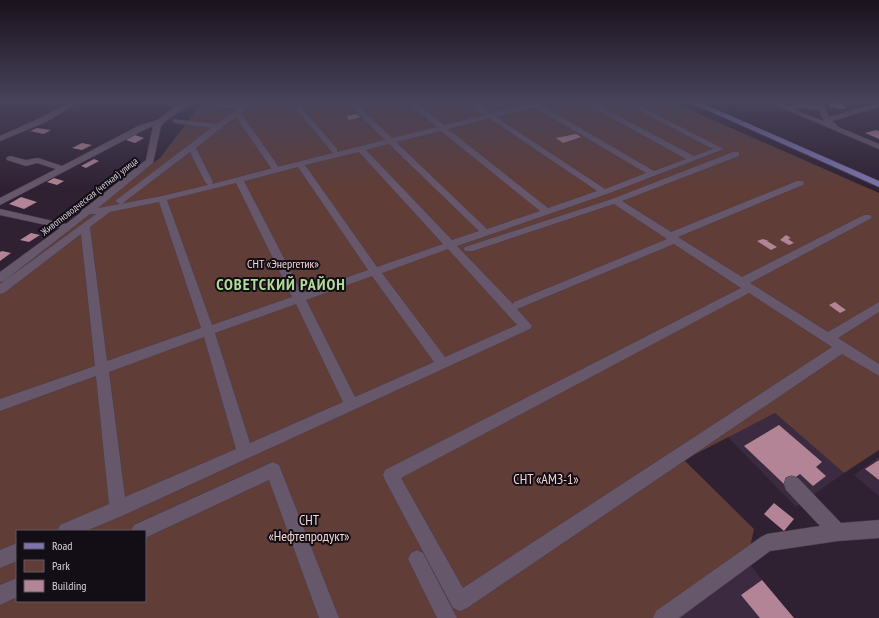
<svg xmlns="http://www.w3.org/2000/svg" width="879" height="618" viewBox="0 0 879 618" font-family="'PT Sans Narrow',sans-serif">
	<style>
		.built { fill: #3c2b40 }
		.green { fill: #603d37; fill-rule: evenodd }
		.building { fill: #b38495 }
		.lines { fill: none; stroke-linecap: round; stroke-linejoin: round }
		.minor-casing { stroke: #493d4c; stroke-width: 1 }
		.major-casing { stroke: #493d4c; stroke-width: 1 }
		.path { stroke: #635666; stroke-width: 1.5; stroke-dasharray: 2 2; stroke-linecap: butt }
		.minor { fill: #67576b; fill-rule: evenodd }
		.major { fill: #7d73ae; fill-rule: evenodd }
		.labels { text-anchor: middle; stroke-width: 4; stroke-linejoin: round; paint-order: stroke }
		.far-street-label { font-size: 10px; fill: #d8ceda; stroke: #130d15 }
		.park-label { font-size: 12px; fill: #f5d5cf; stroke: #130d15 }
		.near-park-label { font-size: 14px; fill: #f5d5cf; stroke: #130d15 }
		.district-label { font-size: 16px; font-weight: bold; letter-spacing: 1px; fill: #b0db99; stroke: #130d15 }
	</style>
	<rect width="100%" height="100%" fill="#2f2132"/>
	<path class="built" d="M825,101H856L869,106L851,110L828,107Z
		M775,413L844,473L796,507L728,437Z
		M879,457V496L854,475Z
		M747,561L793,618H675Z"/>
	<path class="green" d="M203,101H670L879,193V450L844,473L775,413L684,460L754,529L747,561L675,618H0V276L160,158ZM17,531H145V601H17Z"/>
	<path class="building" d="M828,102L843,103L845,109L830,107Z
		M357,114L360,117L349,120L346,116Z
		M37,128L51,130L44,134L30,131Z
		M876,130L879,131V139L865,133Z
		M576,134L581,137L563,143L556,138Z
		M135,135L144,138L135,143L126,140Z
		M82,143L92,145L82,150L72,148Z
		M94,159L99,161L86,168L81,166Z
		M54,178L64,181L57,185L47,182Z
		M21,197L37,202L24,209L9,204Z
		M31,233L40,235L29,242L20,240Z
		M786,235L791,238L788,239L794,243L789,245L780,240Z
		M763,239L769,241H767L777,247L771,250L757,241Z
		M2,251L11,253L0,261V252Z
		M835,302L839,305L846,310L840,313L829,305Z
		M779,425L822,462L816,467L826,476L813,486L800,474L785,485L744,446Z
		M879,460V480L865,469Z
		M774,503L794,519L784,531L764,514Z
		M762,580L794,618H760L741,595Z"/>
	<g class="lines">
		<g class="minor-casing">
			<path id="minor" d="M72,101H81L46,122L0,141V136L40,118Z
				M183,101H190L183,109L166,121L161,126L153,163L98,208L162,196L208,185L205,182L190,152L123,203L120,204L115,201L211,128L176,123L172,121L173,119L217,124L237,109L194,104L191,101H206L241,106L247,101H255L241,113L278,166L277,167L333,153L289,101H296L337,149V152L385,140L346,101H353L392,138L437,127L406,101H414L444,125L484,115L465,101H473L491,113L529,104L530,101H552L541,105L654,171L686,159L581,101H590L694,156L713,149L621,101H630L724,149L607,194L457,246L513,304L514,302L667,239L614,204L473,251H465L464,249L465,247L612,199L733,152H739V156L622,201L671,232L797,181H803L804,183L803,185L678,237L742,277L864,215H870L872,217L870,219L750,283L828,332L879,302V312L838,338L879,364V376L842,354L467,608L460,611L453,608L385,480L383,475L385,470L741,288L674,244L517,309L532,326L530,329L124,515L86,531H57L60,525L109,504L96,376L0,411V399L95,366L81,234L4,293L0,294V284L96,214H90L4,281L0,282V272L60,228L0,215V209L66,224L80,213L81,210L84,209L146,160L153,126L144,130L0,205V198L56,169L37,163L26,166L7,160L6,158L10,156L26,160L38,158L62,166L138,126L157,120ZM534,107L646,173L605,189L496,117ZM236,117L271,168H273L212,184L213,182L196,148L220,129H223V126ZM489,118L597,191L548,208L448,129ZM441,131L540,211L487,229L396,142ZM389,144L479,231L452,240L366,150ZM359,152L443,244L377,267L305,165ZM298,167L368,270L302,293L244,181ZM236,183L292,297L212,325L167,200ZM159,202L201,328L107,361L90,227L110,212ZM448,249L517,325L445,357L382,273ZM372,276L434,362L355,397L306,300ZM749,293L832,347L463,588L401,478ZM296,304L343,402L250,443L215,333ZM204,337L236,449L125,497L109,372Z
				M766,101H776L789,107L801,104L817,105L815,101H822L829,117L879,103V107L832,121L837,125L836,126L879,144V149ZM801,108L819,110L824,121L795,110Z
				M273,462L279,465L281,470L339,618H319L269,480L145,538V531H131L134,525Z
				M792,476L798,478L841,523L879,520V538L838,541L770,551L679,618H653L656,611L761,537L767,534L820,526L786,490L784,484L786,478Z
				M17,543V561L0,568V550Z
				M417,550L423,553L457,618H437L408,559L411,553Z
				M17,578V597L0,605V585Z"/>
		</g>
		<g class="major-casing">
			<path id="major" d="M687,101H697L879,181V187Z"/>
		</g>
		<path class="path" d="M725,103L764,105"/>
		<use href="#minor" class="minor"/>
		<use href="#major" class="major"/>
	</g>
	<linearGradient id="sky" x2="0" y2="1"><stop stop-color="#1a121c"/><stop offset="0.54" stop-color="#47435a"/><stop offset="1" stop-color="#47435a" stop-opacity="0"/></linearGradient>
	<rect width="879" height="188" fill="url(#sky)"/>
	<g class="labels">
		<g class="far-street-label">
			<text transform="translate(89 196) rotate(-38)" y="4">Животноводческая (четная) улица</text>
		</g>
		<g class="park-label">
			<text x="283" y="268">СНТ «Энергетик»</text>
		</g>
		<g class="near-park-label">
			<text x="546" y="484">СНТ «АМЗ-1»</text>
			<text x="309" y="525">СНТ<tspan x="309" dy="16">«Нефтепродукт»</tspan></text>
		</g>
		<g class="district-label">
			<text x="281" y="290">СОВЕТСКИЙ РАЙОН</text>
		</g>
	</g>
	<rect x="16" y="530" width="130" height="72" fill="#130d15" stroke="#625a64"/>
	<rect x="24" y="543" width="20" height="6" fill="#7d73ae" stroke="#625a64"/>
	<text x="52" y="550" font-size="12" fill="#d8ceda">Road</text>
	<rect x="24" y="560" width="20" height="12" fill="#603d37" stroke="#625a64"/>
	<text x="52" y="570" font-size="12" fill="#d8ceda">Park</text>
	<rect x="24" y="580" width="20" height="12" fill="#b38495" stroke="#625a64"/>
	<text x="52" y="590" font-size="12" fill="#d8ceda">Building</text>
</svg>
